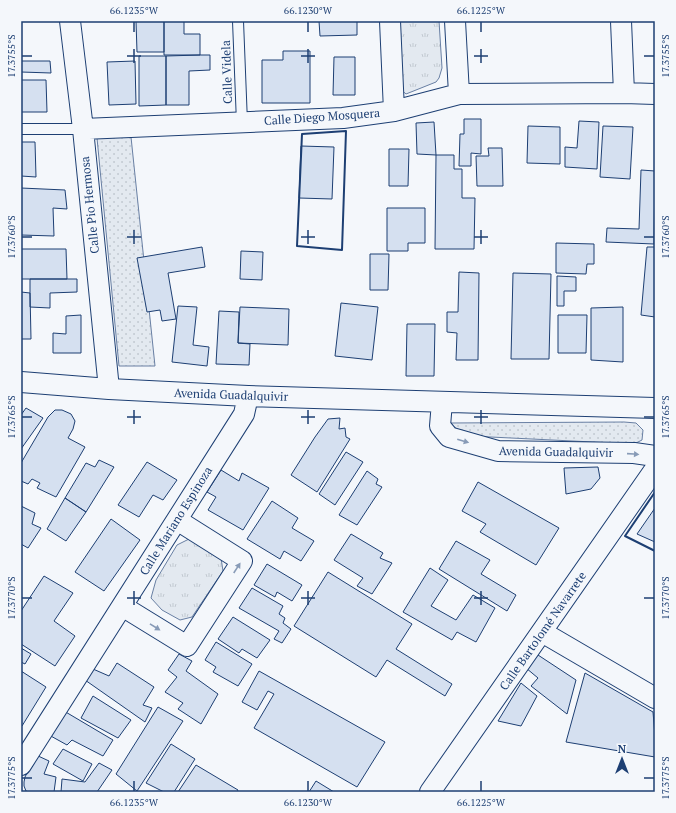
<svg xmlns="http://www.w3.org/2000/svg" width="676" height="813" viewBox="0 0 676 813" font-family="'PT Serif',serif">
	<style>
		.grass { fill: url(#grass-dots); stroke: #687fa3 }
		.park { fill: url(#park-tufts); stroke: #687fa3 }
		.building { fill: #d5e0f0; stroke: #1d3f73 }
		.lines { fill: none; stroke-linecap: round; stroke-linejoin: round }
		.service-casing { stroke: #1d3f73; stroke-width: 12 }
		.minor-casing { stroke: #1d3f73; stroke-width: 22 }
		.service { stroke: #f4f7fb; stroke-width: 10 }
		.minor { stroke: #f4f7fb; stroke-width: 20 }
		.wall { stroke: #1d3f73; stroke-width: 2 }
		.oneway { fill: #889bb7 }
		.ticks { fill: none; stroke: #1d3f73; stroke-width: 1.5 }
		.labels { text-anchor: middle; stroke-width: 3; stroke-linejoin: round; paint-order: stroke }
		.street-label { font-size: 12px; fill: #1d3f73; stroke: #f4f7fb }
		.neatline { fill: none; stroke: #1d3f73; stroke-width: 1.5 }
		.ticks-label { font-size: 10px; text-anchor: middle; fill: #1d3f73 }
	</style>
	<defs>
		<pattern id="grass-dots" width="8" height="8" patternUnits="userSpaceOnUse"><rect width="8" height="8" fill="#e3e9f0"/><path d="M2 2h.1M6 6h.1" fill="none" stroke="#c2c9d1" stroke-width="1.8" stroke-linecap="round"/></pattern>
		<pattern id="park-tufts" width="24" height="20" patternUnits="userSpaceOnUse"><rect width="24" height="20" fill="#e3e9f0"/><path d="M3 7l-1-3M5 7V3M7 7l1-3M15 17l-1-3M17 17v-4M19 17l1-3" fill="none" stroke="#c2c9d1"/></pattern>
	</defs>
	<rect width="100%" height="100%" fill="#f4f7fb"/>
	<path class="grass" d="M131,137L155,366H119L97,138Z
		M624,422L636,423L643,430L642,440L634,444L470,436L461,432L449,423Z"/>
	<path class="park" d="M396,21H439L442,68L439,78L436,82L406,94L399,88Z
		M189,539L221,558L223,571L192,617L180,620L162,610L151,598L156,580L177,545Z"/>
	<path class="building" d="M136,21H164V52H137Z
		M164,21H184V34H200V55H164Z
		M319,21H357V35L320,36Z
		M283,51H310V103H262V60H283Z
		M200,55H210V70L189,71V105H166V56Z
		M139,56H166V105L139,106Z
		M334,57H355V95H333Z
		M21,61H50L51,73L21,72Z
		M135,61L136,104L109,105L107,62Z
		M21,80H46L47,112H21Z
		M464,119H481V154L471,153V166H459L460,134H464Z
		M579,121L599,122L597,169L565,167V147L577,148Z
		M434,122L436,155L417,154L416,123Z
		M528,126L560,127V164L527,163Z
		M603,126L633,127L630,179L600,177Z
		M21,142H35L36,177L21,176Z
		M301,146L334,147L332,199L299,198Z
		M488,148H502L503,186H477L476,156H489Z
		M389,149H409L408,186H389Z
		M436,155H454V169H462V198H475L474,249H435Z
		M641,170L655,171L654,244L606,242L607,228L639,229Z
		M21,188L65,190L67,209L53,208L54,236L21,235Z
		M387,208H425V243H408V251H387Z
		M556,243L594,244V264H587L586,274L556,273Z
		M202,247L205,267L168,273L176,319L162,321L160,310L147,312L137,258Z
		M647,247H655V317L641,315Z
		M21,249H66L67,279H21Z
		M241,251L263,252L262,280L240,279Z
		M370,254H389L388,290H370Z
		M459,272L479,273L478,360H456L457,333L447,332V312H458Z
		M513,273L551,274L549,359H511Z
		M557,276L576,277V291H564V306H557Z
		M30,279H77V292L50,293V308L30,307Z
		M21,292L30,293L31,339H21Z
		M341,303L378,307L372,360L335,356Z
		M178,306L197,307L193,345L209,347L207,366L172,362Z
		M240,307L289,309L288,345L238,343Z
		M623,307V362L591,360V308Z
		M219,311L239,312L238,343L250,344L249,365L216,364Z
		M81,315V353H53V333L66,334V316Z
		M558,315H587L586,353H558Z
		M407,324H435L434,376H406Z
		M26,408L43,418L21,449V415Z
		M55,410H62L71,414L75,421L73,429L68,438L85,447L56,497L37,488L40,483L32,479L28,484L21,481V463L48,417Z
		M340,418L339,429L345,428L346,437L350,439L317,492L291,475L315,437L328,419Z
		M346,452L363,462L335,505L319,494Z
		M99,460L114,467L86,512L65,498L86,463L95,467Z
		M147,462L177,480L163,500L153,495L139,517L118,505Z
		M598,467L600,478L591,489L566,494L564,468Z
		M221,470L239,481L242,473L269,488L243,530L208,510L216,497L207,492Z
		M367,471L378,479L376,484L382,487L357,525L339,515Z
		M478,482L559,528L536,565L480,532L486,524L462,511Z
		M65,498L86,512L66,541L47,529Z
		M272,501L298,518L292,528L314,541L301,561L284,551L280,559L247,539Z
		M21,506L35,513L32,524L41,528L28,548L21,544Z
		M655,508V542L637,534Z
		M111,519L140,540L104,591L75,572Z
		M351,534L383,553L380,558L392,563L372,594L357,586L363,578L334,560Z
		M456,541L490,560L481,574L516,595L507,611L439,569Z
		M267,564L302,585L292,601L277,592L275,597L254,585Z
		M430,568L448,580L431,606L456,620L473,595L495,608L476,642L457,632L452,640L403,612Z
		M328,572L412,624L396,649L452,684L445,696L387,660L376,677L294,626Z
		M44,576L73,593L54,621L75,636L55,666L21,644V611Z
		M252,588L283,606L279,614L285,618L283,623L291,629L282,643L274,639L279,631L239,608Z
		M233,617L270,640L257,658L242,649L239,653L218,639Z
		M216,642L252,664L238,686L213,672L216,667L205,660Z
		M21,648L31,654L25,664L21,662Z
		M179,654L192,661L186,671L218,694L201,724L178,709L183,703L165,692L177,677L168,670Z
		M538,655L576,680L567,714L531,686L538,678L526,668Z
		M117,663L154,687L143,705L152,708L145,722L85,680L93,669L109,676Z
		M21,671L46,687L22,726L21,725Z
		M259,671L385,742L357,787L254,728L274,694L268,691L257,710L242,702Z
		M585,673L653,712L655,736V757L566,742Z
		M521,683L537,696L521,726L498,721Z
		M93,696L131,720L118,738L81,718Z
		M158,707L183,721L137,791L116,774Z
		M64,711L113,740L103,756L72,740L67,745L49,735Z
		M171,744L195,759L174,792H164L146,783Z
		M63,749L92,764L83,781L53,764Z
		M36,755L49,761L44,774L56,777L54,792H28L26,791L24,786V782L25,777Z
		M99,763L112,770L97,792H61L62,779L85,782Z
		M196,765L238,790L237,792H178Z
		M316,781L334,792H309Z"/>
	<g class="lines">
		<g class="service-casing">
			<path id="service" d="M238,21L242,123
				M21,129H83"/>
		</g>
		<g class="minor-casing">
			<path id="minor" d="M70,21L83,129L109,389
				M390,21L394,111
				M455,21L459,94
				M621,21L624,93
				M83,129L343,118L394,111L459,94L624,93L655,94
				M21,382L109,389L248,396L655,408
				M442,402L440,426L449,437L498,451L634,453L655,456
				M122,606L187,646L242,561L177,520
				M542,632L655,698
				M21,765L244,414L248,396
				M430,792L655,469"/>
		</g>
		<use href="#service" class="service"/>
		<use href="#minor" class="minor"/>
		<path class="wall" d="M346,131L342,250L297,246L302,134Z
			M655,492L625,536L655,551"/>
	</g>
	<defs><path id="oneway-solid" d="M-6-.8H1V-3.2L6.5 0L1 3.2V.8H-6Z"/></defs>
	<g class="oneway">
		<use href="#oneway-solid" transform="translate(463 441) rotate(16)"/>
		<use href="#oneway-solid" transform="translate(633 454) rotate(4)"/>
		<use href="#oneway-solid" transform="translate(237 568) rotate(-57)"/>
		<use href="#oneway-solid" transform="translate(155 627) rotate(32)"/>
	</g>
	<path class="ticks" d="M134,22V32M308,22V32M481,22V32M134,49V63M308,49V63M481,49V63M22,56H32M127,56H141M301,56H315M474,56H488M644,56H654M134,230V244M308,230V244M481,230V244M22,237H32M127,237H141M301,237H315M474,237H488M644,237H654M134,410V424M308,410V424M481,410V424M22,417H32M127,417H141M301,417H315M474,417H488M644,417H654M134,591V605M308,591V605M481,591V605M22,598H32M127,598H141M301,598H315M474,598H488M644,598H654M22,778H32M644,778H654M134,781V791M308,781V791M481,781V791"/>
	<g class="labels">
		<g class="street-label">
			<text transform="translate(227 72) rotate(-92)" y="4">Calle Videla</text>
			<text transform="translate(322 117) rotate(-4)" y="4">Calle Diego Mosquera</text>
			<text transform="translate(90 205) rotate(-96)" y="4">Calle Pio Hermosa</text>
			<text transform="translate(231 395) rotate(2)" y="4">Avenida Guadalquivir</text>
			<text transform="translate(556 452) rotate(1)" y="4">Avenida Guadalquivir</text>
			<text transform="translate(176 521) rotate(-58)" y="4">Calle Mariano Espinoza</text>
			<text transform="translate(543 631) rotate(-55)" y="4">Calle Bartolomé Navarrete</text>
		</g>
	</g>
	<rect width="676" height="813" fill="none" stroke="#f4f7fb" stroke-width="44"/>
	<g transform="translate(622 759)" stroke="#f4f7fb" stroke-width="3" paint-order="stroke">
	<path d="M0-3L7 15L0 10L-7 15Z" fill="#1d3f73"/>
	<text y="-6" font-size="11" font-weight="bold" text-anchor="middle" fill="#1d3f73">N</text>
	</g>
	<rect x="22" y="22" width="632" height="769" class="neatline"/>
	<g class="ticks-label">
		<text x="134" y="14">66.1235°W</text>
		<text x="308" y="14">66.1230°W</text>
		<text x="481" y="14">66.1225°W</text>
		<text transform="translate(11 56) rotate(-90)" y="4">17.3755°S</text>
		<text transform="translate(665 56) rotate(-90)" y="4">17.3755°S</text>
		<text transform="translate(11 237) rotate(-90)" y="4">17.3760°S</text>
		<text transform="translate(665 237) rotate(-90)" y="4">17.3760°S</text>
		<text transform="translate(11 417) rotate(-90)" y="4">17.3765°S</text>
		<text transform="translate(665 417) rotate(-90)" y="4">17.3765°S</text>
		<text transform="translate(11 598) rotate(-90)" y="4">17.3770°S</text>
		<text transform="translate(665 598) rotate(-90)" y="4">17.3770°S</text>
		<text transform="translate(11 778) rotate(-90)" y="4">17.3775°S</text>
		<text transform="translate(665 778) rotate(-90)" y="4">17.3775°S</text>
		<text x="134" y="806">66.1235°W</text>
		<text x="308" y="806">66.1230°W</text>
		<text x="481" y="806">66.1225°W</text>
	</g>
</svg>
